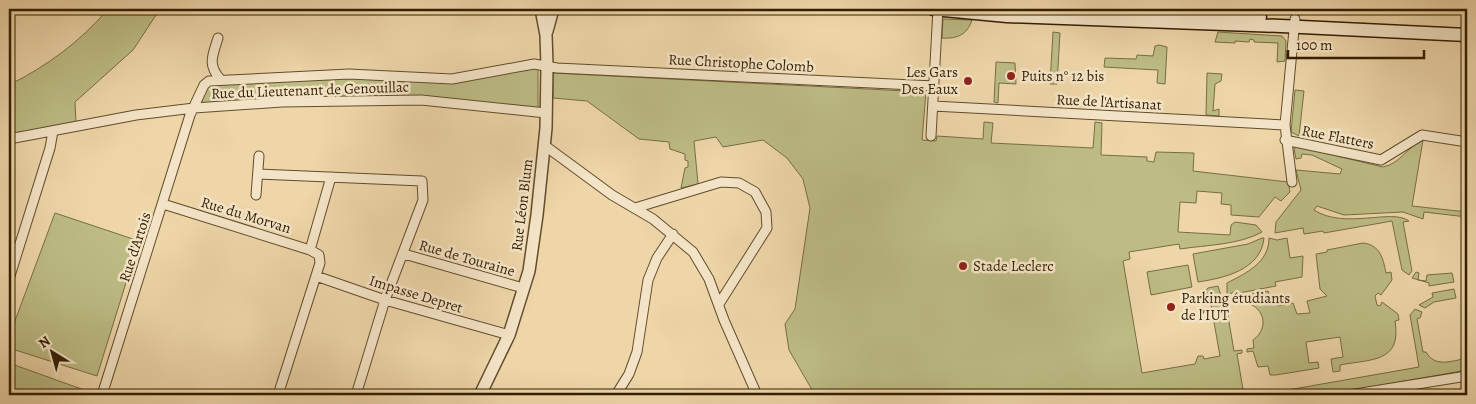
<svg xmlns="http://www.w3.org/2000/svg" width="1476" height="404" viewBox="0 0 1476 404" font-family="Alegreya,serif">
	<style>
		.green { fill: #bdbc85; stroke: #786d43 }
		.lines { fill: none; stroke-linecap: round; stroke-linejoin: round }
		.minor-casing { stroke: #624c2b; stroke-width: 11 }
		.tertiary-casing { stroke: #624c2b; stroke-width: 14 }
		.secondary-casing { stroke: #331e01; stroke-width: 15 }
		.minor { stroke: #f4e4c7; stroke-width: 9 }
		.tertiary { stroke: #f4e4c7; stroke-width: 11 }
		.secondary { stroke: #f4e4c7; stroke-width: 12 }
		.poi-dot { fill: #8f2418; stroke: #f4e4c7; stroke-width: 2 }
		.labels { text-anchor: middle; stroke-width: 5; stroke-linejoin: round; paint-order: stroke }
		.street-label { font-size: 15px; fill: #331e01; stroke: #f4e4c7 }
		.poi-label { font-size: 15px; fill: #331e01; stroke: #f4e4c7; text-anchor: start }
	</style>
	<rect width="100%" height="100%" fill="#eed6a9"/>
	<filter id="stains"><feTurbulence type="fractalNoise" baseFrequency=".004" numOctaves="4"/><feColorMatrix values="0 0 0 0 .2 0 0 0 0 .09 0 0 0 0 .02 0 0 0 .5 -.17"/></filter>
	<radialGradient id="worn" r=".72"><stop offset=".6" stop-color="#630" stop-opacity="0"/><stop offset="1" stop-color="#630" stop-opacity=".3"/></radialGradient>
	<path class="green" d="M108,9H160L133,50L75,102L76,122L9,135V85C47,66 80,42 108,9Z
		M943,19L972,20C967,35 957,39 942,38Z
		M1053,32L1060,33L1057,84H1050Z
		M1218,32L1282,36L1286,41L1285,61L1277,62L1278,43L1254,42V40L1250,39L1249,42L1235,41V43L1215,42Z
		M1159,45L1167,47L1165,84L1157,83L1158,70L1104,67L1105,58L1136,59L1137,55L1153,56L1155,46Z
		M996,62L1015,63L1016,84L999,83L998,103L994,102Z
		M538,65V112L421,100L202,108L198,100L211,81L279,75L452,79Z
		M553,73L926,92L922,140L936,141L937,136L983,139L984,122L993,123L991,143L1093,148L1095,122L1102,123L1101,155L1147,157V161L1154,162L1156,152L1194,153L1193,171L1288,182L1290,192L1281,201L1275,197L1259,217L1231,215V205L1221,204L1222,193L1197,191L1196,203L1180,202L1178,232L1230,235L1231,225L1235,222L1256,225L1262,232C1239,245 1206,245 1180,249L1179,244L1129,252L1130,259L1123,261L1142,373L1195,364L1198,356H1203L1204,359L1220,356L1209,294L1204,292L1208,288L1218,286L1222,299H1225L1234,351L1242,350V353L1237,354L1244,395H1050L1004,390L1001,395H815L789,350L785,324L795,309L810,208L803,179L787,158L763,140L723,147L716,137L694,141L698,184L681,188L685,168L688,167V161L685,160V154L670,149L669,142L639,139L587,101L553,98Z
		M1207,73L1222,74L1221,81L1215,84L1213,111L1219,109V116L1206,115Z
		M1295,90L1304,91L1299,136L1291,132Z
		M1423,140L1412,206L1467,212V217L1424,212L1423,219L1403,212L1344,215L1317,206L1314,210C1345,230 1392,208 1409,221L1403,222L1412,271L1409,275L1402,270L1392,221L1324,233L1323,231L1304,234L1303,228L1275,233L1276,222L1301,190L1296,170L1340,174L1342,169L1312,155L1302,154L1301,158L1296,159L1294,148L1299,147L1383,167C1400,164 1408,146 1423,140Z
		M55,213L139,241L97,376L9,348V337Z
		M1262,238H1264C1261,270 1224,278 1198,282L1193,254L1248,244Z
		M1269,238L1277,240L1287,238L1290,258L1303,256L1302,277L1275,282L1276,286L1239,293L1234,292L1227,295V283C1246,273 1269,263 1269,238Z
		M1363,243C1380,245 1383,258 1386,273L1391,272L1392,280L1381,295L1378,293L1375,296L1377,305L1380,306L1382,302L1398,314L1399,320L1395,321C1402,363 1371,359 1340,365V371L1333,372L1331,359L1343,357L1340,337L1306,342L1309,363L1318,362L1319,368L1276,375H1270L1268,366L1258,367L1253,351L1247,352V349L1254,348L1253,340C1269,329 1265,308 1247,303L1246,295L1268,291L1270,299H1276L1277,306L1293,303L1297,314L1310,313L1307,301L1327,296L1320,289L1316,254L1327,252V250Z
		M1188,265L1192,287L1151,295L1147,272Z
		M1416,272L1419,273L1418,280L1426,281L1427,275L1452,273L1454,282L1429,286V283L1412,278Z
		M1454,289L1456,298L1434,302L1425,308L1419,305L1433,297L1432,293Z
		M1415,309L1422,312L1420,318L1417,319L1423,352H1426C1435,368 1452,361 1467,358V370L1326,395H1259L1419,367L1410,315Z
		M9,363L87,391L85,395H9Z"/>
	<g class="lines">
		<g class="minor-casing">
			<path id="minor" d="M218,38C213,55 207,64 220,79
				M933,106L1285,125
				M931,136L938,9
				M9,139L136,115L194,108L282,102L421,100L546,113
				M1285,140L1381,160L1422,135L1467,142
				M544,145L612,195L653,219L693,252L709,279L724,320L757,395
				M258,174L422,181L423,200L385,300L356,395
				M1292,182L1285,125L1295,19
				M256,195L259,156
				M163,204L310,250L319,255L320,263L278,395
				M635,208L721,182L739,183L755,192L766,212L767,228L719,304
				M310,250L331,177
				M404,254L523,288
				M316,276L385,300L509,335
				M9,279L50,148L53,131
				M102,395L190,115L204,85L209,81L349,74L452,79L534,64L557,68L934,86
				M616,395L629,374L637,352L648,280L657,258L673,234
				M1349,395L1467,376"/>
		</g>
		<g class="tertiary-casing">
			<path id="tertiary" d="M547,31L553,9
				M480,395L509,335L529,271L537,215L546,128L547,66L546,35L541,9"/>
		</g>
		<g class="secondary-casing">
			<path id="secondary" d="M933,9L1007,16L1281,26L1467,35
				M1088,9L1260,17"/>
		</g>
		<use href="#minor" class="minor"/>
		<use href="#tertiary" class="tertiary"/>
		<use href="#secondary" class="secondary"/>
	</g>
	<g class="poi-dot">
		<circle cx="1011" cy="76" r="5"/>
		<circle cx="968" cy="81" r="5"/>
		<circle cx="963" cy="266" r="5"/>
		<circle cx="1171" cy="307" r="5"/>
	</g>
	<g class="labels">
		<g class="street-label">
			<text transform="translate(741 63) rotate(3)" y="5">Rue Christophe Colomb</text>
			<text transform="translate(310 90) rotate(-2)" y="5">Rue du Lieutenant de Genouillac</text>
			<text transform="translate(1109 102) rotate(3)" y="5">Rue de l'Artisanat</text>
			<text transform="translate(1338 137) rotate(11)" y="5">Rue Flatters</text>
			<text transform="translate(522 205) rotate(-83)" y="5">Rue Léon Blum</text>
			<text transform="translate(246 215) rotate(17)" y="5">Rue du Morvan</text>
			<text transform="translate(135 247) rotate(-72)" y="5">Rue d'Artois</text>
			<text transform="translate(467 258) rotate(16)" y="5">Rue de Touraine</text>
			<text transform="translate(416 294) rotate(17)" y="5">Impasse Depret</text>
		</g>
		<g class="poi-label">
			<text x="958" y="77" text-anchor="end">Les Gars<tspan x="958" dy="17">Des Eaux</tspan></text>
			<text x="1021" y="81">Puits n° 12 bis</text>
			<text x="973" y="271">Stade Leclerc</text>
			<text x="1181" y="303">Parking étudiants<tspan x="1181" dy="17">de l'IUT</tspan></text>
		</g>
	</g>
	<rect width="1476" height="404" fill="none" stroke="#eed6a9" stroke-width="30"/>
	<rect x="10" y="10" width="1456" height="384" fill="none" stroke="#331e01" stroke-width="2.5"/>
	<rect x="15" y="15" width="1446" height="374" fill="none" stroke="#331e01"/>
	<g transform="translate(52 352) rotate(323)" stroke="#f4e4c7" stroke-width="4" paint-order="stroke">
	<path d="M0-4L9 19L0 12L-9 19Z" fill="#331e01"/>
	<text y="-8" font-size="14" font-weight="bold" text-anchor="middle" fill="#331e01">N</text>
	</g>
	<path d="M1288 50v8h136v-8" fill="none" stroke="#331e01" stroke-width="2.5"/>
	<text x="1296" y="50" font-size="15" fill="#331e01" stroke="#f4e4c7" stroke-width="4" paint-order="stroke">100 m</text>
	<rect width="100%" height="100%" filter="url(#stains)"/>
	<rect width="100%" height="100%" fill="url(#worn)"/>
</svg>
